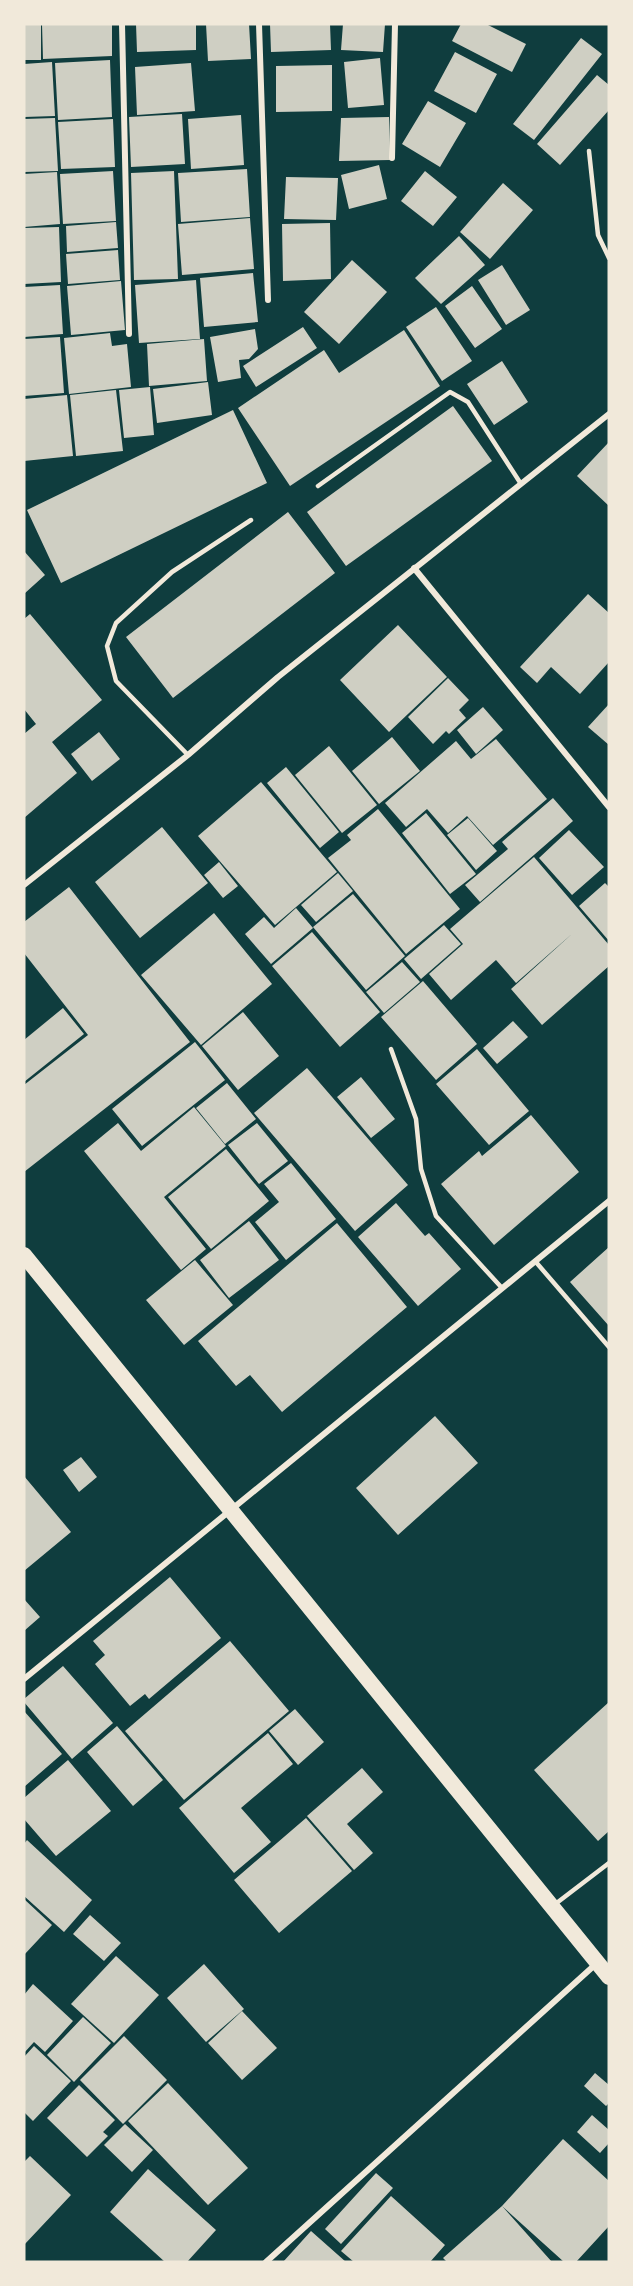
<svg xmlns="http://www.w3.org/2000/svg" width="633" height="2286" viewBox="0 0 633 2286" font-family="'PT Sans Narrow',sans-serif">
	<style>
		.building { fill: #cfcfc3 }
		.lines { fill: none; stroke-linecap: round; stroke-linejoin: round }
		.service { stroke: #f1e9da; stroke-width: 4.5 }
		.minor { stroke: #f1e9da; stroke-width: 6 }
		.trunk { stroke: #f1e9da; stroke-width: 16 }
	</style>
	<rect width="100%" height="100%" fill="#0f3d3e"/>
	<path class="building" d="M24,24H41V60H24Z
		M42,24H112V56L43,59Z
		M136,24H196V50L137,52Z
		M206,24H249L251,59L208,61Z
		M270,24H330L331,50L271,52Z
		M343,24H385L383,52L341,50Z
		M461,24H486L526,44L512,72L452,41Z
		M581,38L602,54L534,140L513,124Z
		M455,52L497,74L476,113L434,91Z
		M380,58L384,105L348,108L344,62Z
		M110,60L112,117L58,120L55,63Z
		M52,62L55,116L24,117V64Z
		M191,63L195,111L137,115L135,67Z
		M332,65V111L276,112V66Z
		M597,75L609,85V110L560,165L537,144Z
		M428,101L466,123L440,167L402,144Z
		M182,114L185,164L131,167L129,117Z
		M241,115L244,165L191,169L188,119Z
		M389,117L390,160L339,161L341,118Z
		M55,118L58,171L24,172V119Z
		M113,119L115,167L61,169L58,122Z
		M379,165L387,199L349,209L341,175Z
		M247,169L250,217L181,222L178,173Z
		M113,171L116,221L63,224L60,174Z
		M174,171L178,279L134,280L131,173Z
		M425,171L457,197L433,226L401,201Z
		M57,172L60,224L24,227V174Z
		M286,177L338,178L336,220L284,219Z
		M503,183L533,210L490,259L460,232Z
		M250,218L254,269L182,275L178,224Z
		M116,222L118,248L67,252L66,226Z
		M330,223L331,279L283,281L282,224Z
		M59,227L61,282L24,284V228Z
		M459,236L485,265L441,304L415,278Z
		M118,250L120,280L68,284L66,254Z
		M352,260L387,292L339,344L304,312Z
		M502,265L530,310L506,325L478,280Z
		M253,273L258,322L204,327L200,278Z
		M196,280L200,339L139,343L135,285Z
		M121,281L125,330L71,335L67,286Z
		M60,285L63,334L24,337V287Z
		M472,286L502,329L475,348L445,306Z
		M436,307L472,361L442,381L406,327Z
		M303,327L317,348L256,387L243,366Z
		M255,329L258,349L249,359L239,360L241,378L218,382L210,337Z
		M404,330L440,386L290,486L238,408L324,350L339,373Z
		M110,333L112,346L127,344L131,387L69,394L64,338Z
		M60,337L64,393L24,396V339Z
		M204,339L207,381L149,386L147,344Z
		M502,361L528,402L494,425L467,384Z
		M208,382L212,415L157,423L153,389Z
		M150,387L154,435L124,438L119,390Z
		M116,390L123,451L76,456L70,395Z
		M67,395L73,456L24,461V399Z
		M453,406L492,461L346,566L307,512Z
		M233,410L267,483L61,583L27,510Z
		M609,442V506L577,476Z
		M288,512L335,573L173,698L126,637Z
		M24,551L45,575L24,594Z
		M588,594L609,613V662L580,694L551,667L537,683L520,667Z
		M30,614L102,700L52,742L77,773L24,818V734L36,724L24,709V619Z
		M398,625L447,677L389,732L340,680Z
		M448,678L469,700L459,710L466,718L449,734L446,731L433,744L408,717Z
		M609,704V745L588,727Z
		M483,707L503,730L476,754L457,730Z
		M99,732L120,759L92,781L71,754Z
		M392,737L420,771L379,804L352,771Z
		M496,739L547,799L493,845L467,816L448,833L427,809L406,827L385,803L456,741L471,759Z
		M329,746L377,805L342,833L295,775Z
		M286,767L339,832L320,848L267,783Z
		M261,782L337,872L275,925L198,836Z
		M553,798L573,821L480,902L465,885L508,849L502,842Z
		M378,809L460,909L406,954L328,858L351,840L347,835Z
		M426,813L476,874L450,894L402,833Z
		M468,818L497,851L476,870L447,835Z
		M162,827L208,883L140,938L95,882Z
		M569,830L604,867L572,895L539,858Z
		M534,857L609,945V966L542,1025L511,989L573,933L516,983L496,960L451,1000L429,974L463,944L450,929Z
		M219,862L238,886L223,898L204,875Z
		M338,873L353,891L316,922L301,905Z
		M605,883L609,887V941L579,906Z
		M69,887L190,1042L24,1172V1085L88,1035L24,953V922Z
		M353,894L405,956L366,990L313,927Z
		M296,908L313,928L271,964L245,934L264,917L274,928Z
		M214,913L272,984L201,1045L141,975Z
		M444,925L461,944L421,979L404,959Z
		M312,932L380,1012L340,1047L272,966Z
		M402,962L420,982L384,1013L366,992Z
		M423,981L477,1044L436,1080L381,1017Z
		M63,1008L84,1034L24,1082V1040Z
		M243,1012L279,1056L238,1090L202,1046Z
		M513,1021L528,1037L497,1064L483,1048Z
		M195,1042L225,1080L142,1146L112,1109Z
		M477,1049L529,1111L489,1145L436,1084Z
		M307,1068L408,1185L355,1231L254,1113Z
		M361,1077L395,1119L371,1138L337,1097Z
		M227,1083L256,1119L225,1144L196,1108Z
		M194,1107L226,1146L164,1197L206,1249L181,1270L84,1151L118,1123L141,1151Z
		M531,1115L579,1172L494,1245L441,1184L479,1151L482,1156Z
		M257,1123L288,1161L259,1184L228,1145Z
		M226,1149L269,1201L211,1249L168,1197Z
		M291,1163L336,1219L286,1260L255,1222L279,1202L264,1184Z
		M396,1203L425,1236L429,1233L461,1269L418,1306L358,1237Z
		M249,1221L279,1260L229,1298L200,1260Z
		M337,1223L407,1307L282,1412L250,1375L236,1386L198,1341Z
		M609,1247V1326L570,1282Z
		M195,1260L233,1305L184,1345L146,1300Z
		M435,1416L478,1463L398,1535L356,1488Z
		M81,1457L97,1477L79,1492L63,1470Z
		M24,1476L71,1532L24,1571Z
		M170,1577L221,1638L149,1699L145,1694L130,1706L95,1664L105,1655L93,1641Z
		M24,1599L40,1617L24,1631Z
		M230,1641L289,1711L184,1800L125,1731Z
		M63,1666L113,1723L72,1759L24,1702V1699Z
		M609,1702V1831L598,1841L534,1770Z
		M295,1709L324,1742L298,1765L269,1731Z
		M24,1711L62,1754L24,1787Z
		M117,1726L163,1780L133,1806L87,1752Z
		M268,1733L293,1764L241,1808L271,1842L234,1873L179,1808Z
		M68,1760L111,1811L56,1856L24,1819V1798Z
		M362,1768L383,1792L347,1824L373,1853L354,1870L307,1816Z
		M306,1818L352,1871L279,1933L234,1880Z
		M27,1840L92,1900L64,1932L24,1896V1844Z
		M24,1899L52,1925L24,1955Z
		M90,1915L121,1943L104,1961L73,1934Z
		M116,1956L159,1995L114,2043L71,2004Z
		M204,1964L244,2009L206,2042L167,1998Z
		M33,1984L73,2021L45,2052L34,2042L24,2053V1995Z
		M242,2011L277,2048L242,2080L208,2043Z
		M83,2017L111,2043L74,2082L47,2055Z
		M124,2036L167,2080L123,2124L80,2080Z
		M34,2046L71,2081L33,2121L24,2112V2057Z
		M595,2073L609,2085V2103L606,2106L584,2086Z
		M168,2083L248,2168L208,2205L128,2121Z
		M79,2085L115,2120L103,2132L108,2136L87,2157L47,2118Z
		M592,2115L609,2130V2143L600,2153L577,2132Z
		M125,2124L153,2150L132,2172L104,2145Z
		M563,2139L609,2181V2226L576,2262H564L502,2206Z
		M30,2156L71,2195L24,2245V2162Z
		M148,2169L216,2230L187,2262H165L110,2212Z
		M376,2173L393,2188L341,2244L325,2229Z
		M391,2196L445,2245L430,2262H354L341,2251Z
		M502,2206L552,2262H447L443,2258Z
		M311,2231L346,2262H283Z"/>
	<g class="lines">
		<path class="service" d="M589,151L598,235L609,258
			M318,486L450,392L468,402L521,484
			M188,755L116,681L107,646L116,623L172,572L251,520
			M391,1049L416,1119L421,1169L436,1216L502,1288
			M535,1261L609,1347
			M554,1905L609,1863"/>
		<path class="minor" d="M122,24L129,334
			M259,24L268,300
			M392,158L395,24
			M414,568L609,807
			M24,885L188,755L278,677L609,414
			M24,1679L609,1201
			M266,2262L597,1963"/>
		<path class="trunk" d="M24,1255L609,1977"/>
	</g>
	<rect width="633" height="2286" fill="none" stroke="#f1e9da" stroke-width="51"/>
</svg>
